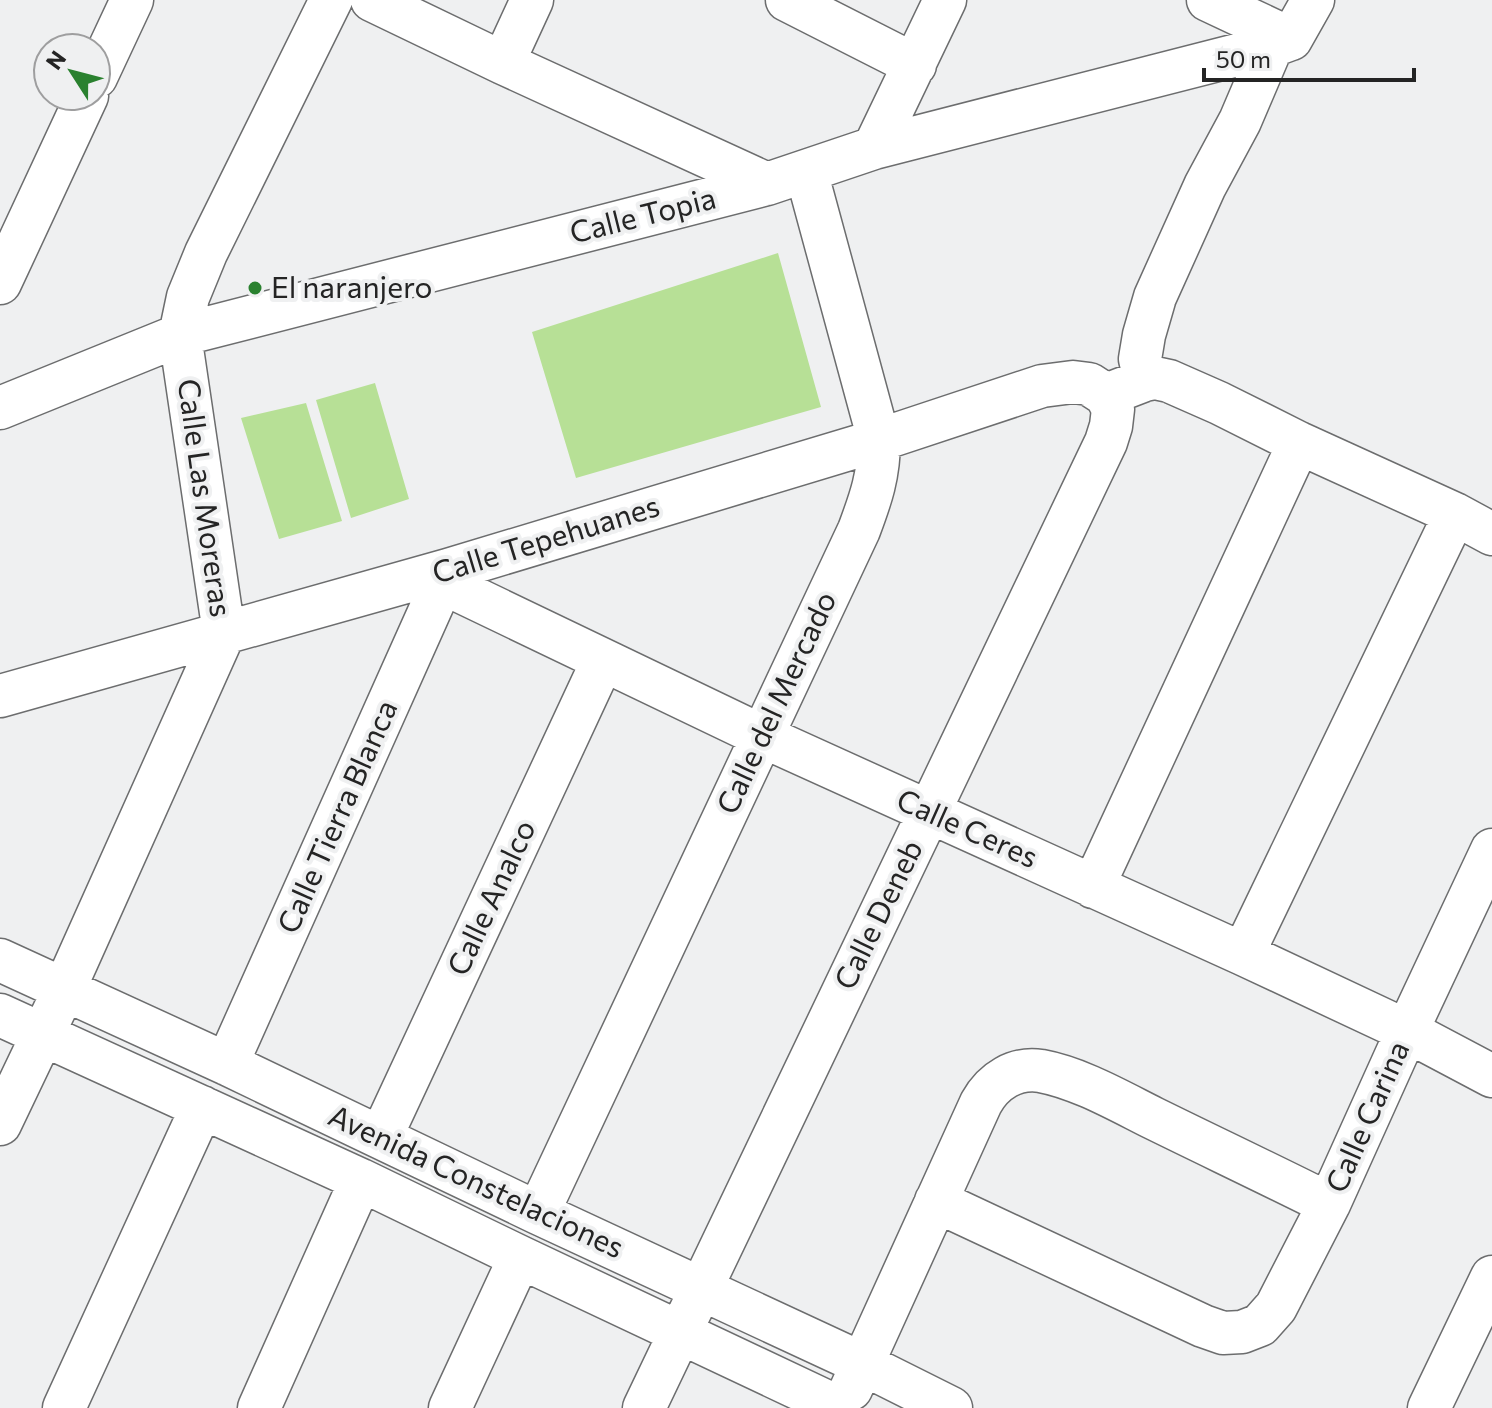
<svg xmlns="http://www.w3.org/2000/svg" width="1492" height="1408" viewBox="0 0 1492 1408" font-family="Commissioner,sans-serif">
	<style>
		.green { fill: #b7e096 }
		.lines { fill: none; stroke-linecap: round; stroke-linejoin: round }
		.minor-casing { stroke: #6c6d6e; stroke-width: 45 }
		.minor { stroke: #fff; stroke-width: 42 }
		.poi-dot { fill: #2a812f; stroke: #eff0f1; stroke-width: 3 }
		.labels { text-anchor: middle; stroke-width: 8; stroke-linejoin: round; paint-order: stroke }
		.street-label { font-size: 30px; fill: #242424; stroke: #eff0f1 }
		.poi-label { font-size: 30px; fill: #242424; stroke: #eff0f1; text-anchor: start }
	</style>
	<rect width="100%" height="100%" fill="#eff0f1"/>
	<path class="green" d="M778,253L821,407L576,478L532,332Z
		M375,383L409,499L351,518L316,400Z
		M306,403L342,521L279,539L241,418Z"/>
	<g class="lines">
		<g class="minor-casing">
			<path id="minor" d="M372,0L503,63L767,184
				M787,0L915,65
				M1208,0L1291,39
				M1291,39L1313,0
				M503,63L532,0
				M96,77L132,0
				M874,148L945,0
				M0,283L87,96
				M1145,380L1140,359L1144,335L1155,297L1205,186L1240,121L1272,46
				M1106,395L1145,380L1155,378L1169,381L1219,403L1299,443L1455,514L1492,534
				M0,408L180,335L767,184L874,148L1272,46L1291,39
				M443,583L762,736L1243,954L1407,1031L1492,1076
				M0,696L448,570L879,440L1042,386L1073,382L1089,384L1106,395L1113,409L1111,426L1106,442L644,1408
				M1093,887L1299,443
				M1243,954L1455,514
				M0,960L227,1064L538,1213L863,1364L951,1408
				M0,1015L361,1180L520,1257L840,1408
				M227,1064L448,570
				M0,1124L64,990L224,633L180,335L188,297L206,253L331,0
				M381,1137L603,660
				M936,1201L1203,1326L1223,1333L1242,1332L1260,1325L1276,1307L1329,1204L1407,1031L1492,850
				M538,1213L859,530C871,498 879,475 879,440L806,171
				M851,1389L981,1103C993,1081 1015,1067 1041,1071C1079,1078 1119,1101 1153,1118C1212,1147 1271,1175 1329,1204
				M64,1408L202,1107
				M259,1408L361,1180
				M450,1408L520,1257
				M1429,1408L1492,1277"/>
		</g>
		<use href="#minor" class="minor"/>
	</g>
	<circle class="poi-dot" cx="255" cy="288" r="8"/>
	<g class="labels">
		<g class="street-label">
			<text transform="translate(643 216) rotate(-14)" y="10">Calle Topia</text>
			<text transform="translate(204 498) rotate(82)" y="10">Calle Las Moreras</text>
			<text transform="translate(546 540) rotate(-17)" y="10">Calle Tepehuanes</text>
			<text transform="translate(777 703) rotate(-65)" y="10">Calle del Mercado</text>
			<text transform="translate(338 817) rotate(-66)" y="10">Calle Tierra Blanca</text>
			<text transform="translate(967 829) rotate(24)" y="10">Calle Ceres</text>
			<text transform="translate(492 898) rotate(-65)" y="10">Calle Analco</text>
			<text transform="translate(879 915) rotate(-64)" y="10">Calle Deneb</text>
			<text transform="translate(1368 1117) rotate(-66)" y="10">Calle Carina</text>
			<text transform="translate(476 1182) rotate(25)" y="10">Avenida Constelaciones</text>
		</g>
		<g class="poi-label">
			<text x="271" y="298">El naranjero</text>
		</g>
	</g>
	<g transform="translate(72 72) rotate(306)"><circle r="38" fill="#eff0f1" stroke="#9e9e9f" stroke-width="2"/>
	<path d="M0-6L14 30L0 20L-14 30Z" fill="#2a812f"/>
	<text y="-12" font-size="22" font-weight="bold" text-anchor="middle" fill="#242424">N</text>
	</g>
	<path d="M1204 68v12h210v-12" fill="none" stroke="#242424" stroke-width="4"/>
	<text x="1216" y="68" font-size="24" fill="#242424" stroke="#eff0f1" stroke-width="6" paint-order="stroke">50 m</text>
</svg>
